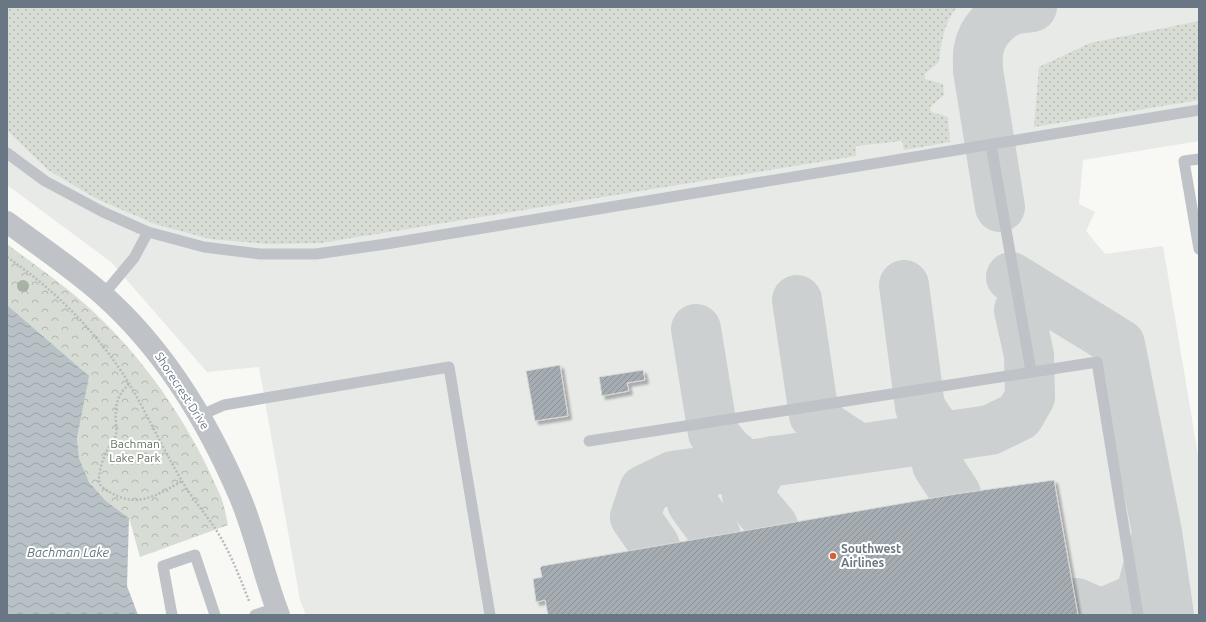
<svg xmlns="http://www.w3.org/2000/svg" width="1206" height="622" viewBox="0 0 1206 622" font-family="Ubuntu,sans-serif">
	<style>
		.built { fill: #e8eae8 }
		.grass { fill: url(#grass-dots) }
		.park { fill: url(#park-crowns) }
		.water { fill: url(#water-waves) }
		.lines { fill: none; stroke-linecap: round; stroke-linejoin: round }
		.taxiway { stroke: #ccd0d1; stroke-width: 50 }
		.building { fill: url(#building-hatch); stroke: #d9d9d8; filter: url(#shadow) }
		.path { stroke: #b8bbbe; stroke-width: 2.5; stroke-dasharray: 2 2; stroke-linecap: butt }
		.service { stroke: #bfc3c7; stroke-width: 11 }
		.tertiary { stroke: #bfc3c7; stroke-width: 22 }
		.tree { fill: #a8b1a5 }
		.poi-dot { fill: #d66037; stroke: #fff; stroke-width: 1.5 }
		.labels { text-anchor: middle; stroke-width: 4; stroke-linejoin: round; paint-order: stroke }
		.street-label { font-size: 12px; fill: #697784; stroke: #fff }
		.park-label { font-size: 12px; fill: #667763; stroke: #fff }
		.poi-label { font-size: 12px; font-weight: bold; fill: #697784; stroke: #fff; text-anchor: start }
		.water-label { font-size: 13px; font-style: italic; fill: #65777f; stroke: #fff }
	</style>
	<defs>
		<pattern id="grass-dots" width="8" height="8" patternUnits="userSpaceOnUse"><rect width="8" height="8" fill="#d7dcd5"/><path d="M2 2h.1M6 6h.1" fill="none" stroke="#b2b7b2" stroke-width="1.8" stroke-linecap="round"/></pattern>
		<pattern id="park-crowns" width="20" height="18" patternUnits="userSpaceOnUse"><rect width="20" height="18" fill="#d7dcd5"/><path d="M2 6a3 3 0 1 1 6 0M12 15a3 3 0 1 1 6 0" fill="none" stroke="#b2b7b2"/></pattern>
		<pattern id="water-waves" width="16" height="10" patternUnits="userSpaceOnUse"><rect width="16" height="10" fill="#b8c2c6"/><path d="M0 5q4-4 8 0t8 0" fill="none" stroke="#9aa2a6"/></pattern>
		<pattern id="building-hatch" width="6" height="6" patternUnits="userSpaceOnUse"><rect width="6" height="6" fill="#a5adb3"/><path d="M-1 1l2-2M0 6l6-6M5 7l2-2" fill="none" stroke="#8a9297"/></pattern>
		<filter id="shadow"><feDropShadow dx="3.5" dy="3.5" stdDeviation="1" flood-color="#0004"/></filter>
	</defs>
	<rect width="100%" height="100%" fill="#f8f8f5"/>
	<path class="built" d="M7,7H1199V141L1083,160L1079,204L1095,212L1086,231L1105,254L1163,246L1199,461V615H306L300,600L259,367L207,372L111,262L7,185Z"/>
	<path class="grass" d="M7,7H957C944,22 941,43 939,62L925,74V79L943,84L944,95L930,107L931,112L948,117L950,142L904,150L902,141L856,146V156L321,243L267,244L210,239L155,224L97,199L48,170L7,130Z
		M1199,21V100L1034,127L1039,67L1090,43Z"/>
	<path class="park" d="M7,244C39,268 73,291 102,320C152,369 193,431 220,495C224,504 226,515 228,525L140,557L129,518L106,501L89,482L79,458L77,438L88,376L7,305Z"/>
	<path class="water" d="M7,305L89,376L77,438L79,458L89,482L106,501L129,518L127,586L138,615H7Z"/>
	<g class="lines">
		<path class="taxiway" d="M1000,207L978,70C978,63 977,55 979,48C982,32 997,15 1013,10C1019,8 1026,8 1032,7
			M1011,277L1120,344L1157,532L1169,615
			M904,285L920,407L929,421L942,437L935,444L937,465L956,494
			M797,300L814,415L827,428L859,449
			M696,329L713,433L728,451L745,465
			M703,471L693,489L692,503L716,536
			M773,526L747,495L763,466L773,461
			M655,546L635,517L644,490L673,476L990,430L1019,416L1030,397L1029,355L1019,310
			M1076,603L1101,614L1140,597L1155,541"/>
	</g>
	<path class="building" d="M560,365L568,416L535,421L526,371Z
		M643,370L645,380L627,383L629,391L602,396L599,377Z
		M1054,480L1078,615H548L545,600L536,602L533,579L542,577L540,568L542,566L956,494Z"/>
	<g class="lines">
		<path class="path" d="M7,257C55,290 99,334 130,385C148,416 163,449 182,481C192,499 207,515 218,533C231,554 240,578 249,601
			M129,384C116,396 115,406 116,423C116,426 117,432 116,435C115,439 111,442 110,445C104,455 99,469 99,480C99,486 104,489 108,491C136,509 156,496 182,481"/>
		<path class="service" d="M991,145L1031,371
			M7,153L45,181L103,212L148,232L204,247L260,254H316L386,244L1199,110
			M1199,159L1184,161L1199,249
			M103,295L134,258L148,232
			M199,416L224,405L449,367L490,615
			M589,441L1097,362L1138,615
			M172,615L163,566L195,555L215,615
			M255,615L276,608"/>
		<path class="tertiary" d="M7,222C38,245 74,269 103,295C165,350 208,422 240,497C256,535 264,577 279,615"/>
	</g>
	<circle class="tree" cx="23" cy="286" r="6"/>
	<circle class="poi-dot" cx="833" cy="556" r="4"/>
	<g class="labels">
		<g class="street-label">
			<text transform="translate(182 391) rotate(57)" y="4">Shorecrest Drive</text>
		</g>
		<g class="park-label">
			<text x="135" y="448">Bachman<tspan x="135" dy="14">Lake Park</tspan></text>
		</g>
		<g class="poi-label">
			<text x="841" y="553">Southwest<tspan x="841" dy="14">Airlines</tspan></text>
		</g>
		<g class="water-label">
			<text x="68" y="557">Bachman Lake</text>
		</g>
	</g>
	<rect width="1206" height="622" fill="none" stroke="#697784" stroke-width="16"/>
</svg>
